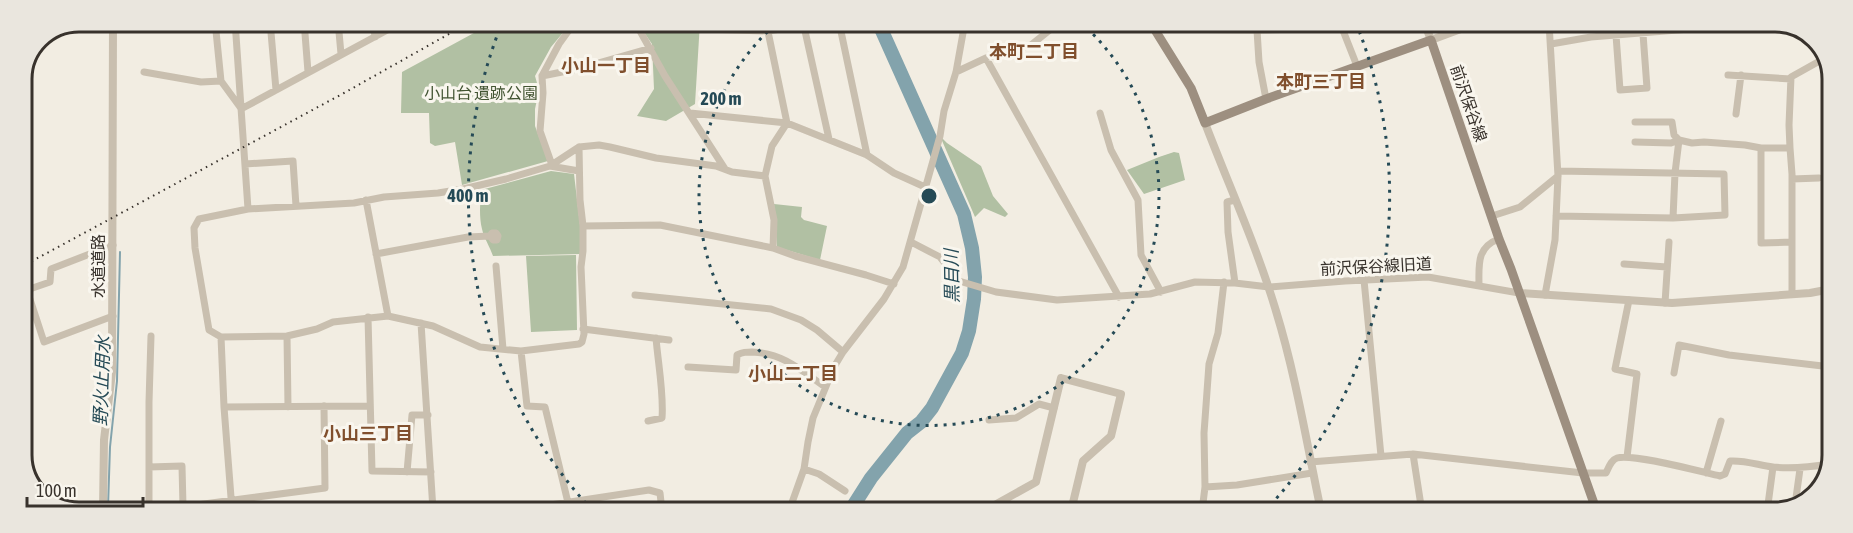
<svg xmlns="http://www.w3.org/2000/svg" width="1853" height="533" viewBox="0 0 1853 533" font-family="'Asap Condensed','Noto Sans JP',sans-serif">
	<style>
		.green { fill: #b1c0a3 }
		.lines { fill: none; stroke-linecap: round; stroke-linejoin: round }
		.stream { stroke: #83a3ac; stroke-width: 2 }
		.river { stroke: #83a3ac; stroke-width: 14 }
		.minor { stroke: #c9bfaf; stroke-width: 7 }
		.tertiary { stroke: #c9bfaf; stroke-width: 8 }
		.secondary { stroke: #9d8f80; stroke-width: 9 }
		.rail { stroke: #38322c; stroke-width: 2; stroke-dasharray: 1.5 4.5; stroke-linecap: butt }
		.ring { fill: none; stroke: #254a56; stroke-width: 3; stroke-dasharray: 3 6 }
		.labels { text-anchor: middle; stroke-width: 6; stroke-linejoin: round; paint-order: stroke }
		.park-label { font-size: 16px; fill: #425432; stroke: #f9f6ee }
		.street-label { font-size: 16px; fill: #38322c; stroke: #f9f6ee }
		.neighbourhood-label { font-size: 18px; font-weight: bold; fill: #804f2d; stroke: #f9f6ee }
		.water-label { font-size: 18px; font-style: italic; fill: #254a56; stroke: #f9f6ee }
		.rim { fill: none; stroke: #38322c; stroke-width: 3 }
		.centre { fill: #254a56; stroke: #f9f6ee; stroke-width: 3 }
		.ring-label { font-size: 18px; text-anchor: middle; font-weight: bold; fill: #254a56; stroke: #f9f6ee; stroke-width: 6; stroke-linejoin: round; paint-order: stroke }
	</style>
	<rect width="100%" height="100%" fill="#f2ede2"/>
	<path class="green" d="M496,21L572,22L551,47L535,76L539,90L535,109V126L548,161L462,185L455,142L435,146L430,143L429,113H401L402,72Z
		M637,22H700L695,104L666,121L637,116L654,89L652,44Z
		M940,136L947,143L981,166L993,196L1008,214L1005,217L984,208L975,217Z
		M1174,152L1179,153L1185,180L1144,194L1127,170L1159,157Z
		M551,171L574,174L580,225V254L493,256C490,247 484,238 482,229C479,217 480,203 481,190Z
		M774,204L802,207L801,217L804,220L827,226L820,260L777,247Z
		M576,255L577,330L531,332L526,256Z"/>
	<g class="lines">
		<path class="stream" d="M108,507L110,447L117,381L120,252"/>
		<path class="river" d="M850,511L871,478L907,433L921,422L932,408L962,353L969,331L974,299L975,277L972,248L964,214L878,22"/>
		<path class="minor" d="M215,21L221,81L240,107
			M235,21L248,209
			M270,21L276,90
			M304,21L308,72
			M338,21L341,54
			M373,21L375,37
			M635,22L665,76L725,169
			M766,22L787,123L772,146L765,176L774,220L773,248
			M803,22L829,139
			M839,22L867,155
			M1342,22V28L1357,66
			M704,29L768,31L823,22
			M1155,29L1257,30L1342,28
			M1257,30L1259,62L1266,99
			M1616,35L1620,90L1647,88L1643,34
			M1551,44L1591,37L1702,28L1701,23
			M986,58L1119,297
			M144,72L201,82L221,81
			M956,72L986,58L1031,45L1051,29L1069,22
			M1728,75L1791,79
			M542,76L577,69L651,48
			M241,109L404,21
			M690,113L787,123L867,155L894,173L925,187
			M1100,113L1111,150L1138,200L1141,255L1161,292
			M1736,114L1741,75
			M1635,142L1671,143L1679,140L1674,135L1672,122H1635
			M579,147L550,166L506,179L463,189L438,193L384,197L354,203L248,209L199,219L194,228L195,248L209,330L221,337L287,336L317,329L333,322L388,316L433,326L480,347L521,351L579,344L582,342L584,334L581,267L583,251V226L580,200L579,147L599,145L610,147L656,158L716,166L732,172L765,176
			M1761,148V243L1792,242V294
			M1790,148L1789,125L1791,77L1825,58
			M245,164L293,161L296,206
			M552,165L540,131L543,93L542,76L559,44L575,22
			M550,166L579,171
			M1792,179L1819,178
			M366,200L388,316
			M1235,200L1227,202L1228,232L1235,283
			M1492,216L1520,207L1558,176
			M1556,216L1673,218L1725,215L1724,174L1558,171
			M1673,218L1675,173L1679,140L1692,143L1704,142L1745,145L1761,148H1790L1792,174V242
			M583,226L660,225L773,248L795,256L866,275L894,284
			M911,242L940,257L959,281L996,292L1057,300L1150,294L1195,282L1235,283L1269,287L1345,281L1428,277L1519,293
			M376,254L468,237L490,236L492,233H496L498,236L497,240H493L490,236
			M1624,264L1667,267
			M496,266L503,349
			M1364,280L1381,456
			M1479,286C1479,266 1476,247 1499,239
			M27,290L44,342L113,316
			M21,292L50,282L51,269L113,245
			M635,295L771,309L801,320L817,330L843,352
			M1545,295L1555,240L1558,176L1549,23
			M1665,303L1669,242
			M368,317L372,471L431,472
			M421,323L433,510
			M583,329L669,340
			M287,336L288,407
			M221,337L224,407L232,510
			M521,351L527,406L545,407L570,511
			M688,367L736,370L737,355C743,352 746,352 752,352C783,353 801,370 825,387
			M1674,373L1679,345L1729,355L1831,367
			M224,407L370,406
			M989,420L1016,418L1039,404L1054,408
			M648,421L662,418C664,394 658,363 656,338
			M21,439L27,438
			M1413,454L1422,512
			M1627,457L1637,374L1615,369L1629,300
			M1310,462L1413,454L1583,473H1606C1609,467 1611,460 1617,458C1632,453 1702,472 1720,476L1725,474L1730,461C1745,460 1758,465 1773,467C1792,469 1811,467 1830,464
			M149,467L182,466L183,506
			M804,469L819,474L845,491
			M407,472L412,415H428
			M1706,473L1721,421
			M1205,487L1237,485L1312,473
			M1795,505L1800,469
			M392,506L435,510
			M149,507V402L151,336
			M103,508L189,506L325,488L324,406
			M511,511L649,490L660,493L662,511
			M789,511L804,469L808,442L813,418L834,367L843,352L884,299L903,267L940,136L944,111L956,72L965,22
			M1202,511L1205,487L1204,433L1209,364L1218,333L1224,282
			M1767,512L1773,467"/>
		<path class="tertiary" d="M1424,22L1431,40L1477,23
			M1205,123C1229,186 1257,247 1276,311C1296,376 1307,445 1321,511
			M1519,293L1672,303L1810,293L1831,289
			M103,510L104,440L112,372L113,21
			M984,511L1036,482L1061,378L1121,394L1111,436L1083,461L1071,511"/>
		<path class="secondary" d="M1150,22L1191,88L1205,123L1266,99L1431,40L1499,239L1511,269L1597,512"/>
		<path class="rail" d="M21,267L344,93L472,21"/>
	</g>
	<g class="ring">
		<path d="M1080 22A230 230 0 1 1 778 22"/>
		<path d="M592 510A461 461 0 0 1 502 23M1356 23A461 461 0 0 1 1266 510"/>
	</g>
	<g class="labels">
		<g class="park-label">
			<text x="481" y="99">小山台 遺跡公園</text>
		</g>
		<g class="street-label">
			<text transform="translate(1469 103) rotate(71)" y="6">前沢保谷線</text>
			<text transform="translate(98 266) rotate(-90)" y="6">水道道路</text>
			<text transform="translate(1376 266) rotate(-3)" y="6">前沢保谷線旧道</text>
		</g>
		<g class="neighbourhood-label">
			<text x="1034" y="58">本町二丁目</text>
			<text x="606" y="72">小山一丁目</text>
			<text x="1321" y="88">本町三丁目</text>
			<text x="793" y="380">小山二丁目</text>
			<text x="368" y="440">小山三丁目</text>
		</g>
		<g class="water-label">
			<text transform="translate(952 276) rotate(-91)" y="6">黒目川</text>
			<text transform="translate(102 381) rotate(-88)" y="6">野火止用水</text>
		</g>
	</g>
	<path d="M0 0H1853V533H0ZM79 32H1775A47 47 0 0 1 1822 79V455A47 47 0 0 1 1775 502H79A47 47 0 0 1 32 455V79A47 47 0 0 1 79 32Z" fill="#eae6de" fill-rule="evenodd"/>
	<path class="rim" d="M79 32H1775A47 47 0 0 1 1822 79V455A47 47 0 0 1 1775 502H79A47 47 0 0 1 32 455V79A47 47 0 0 1 79 32Z"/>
	<circle cx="929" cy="196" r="9" class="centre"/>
	<g class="ring-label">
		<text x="721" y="105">200 m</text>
		<text x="468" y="202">400 m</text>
	</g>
	<path d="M27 497v9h116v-9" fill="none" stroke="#38322c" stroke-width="3"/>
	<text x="36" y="497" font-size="18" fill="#38322c" stroke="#f9f6ee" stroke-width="4.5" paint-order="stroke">100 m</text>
</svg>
